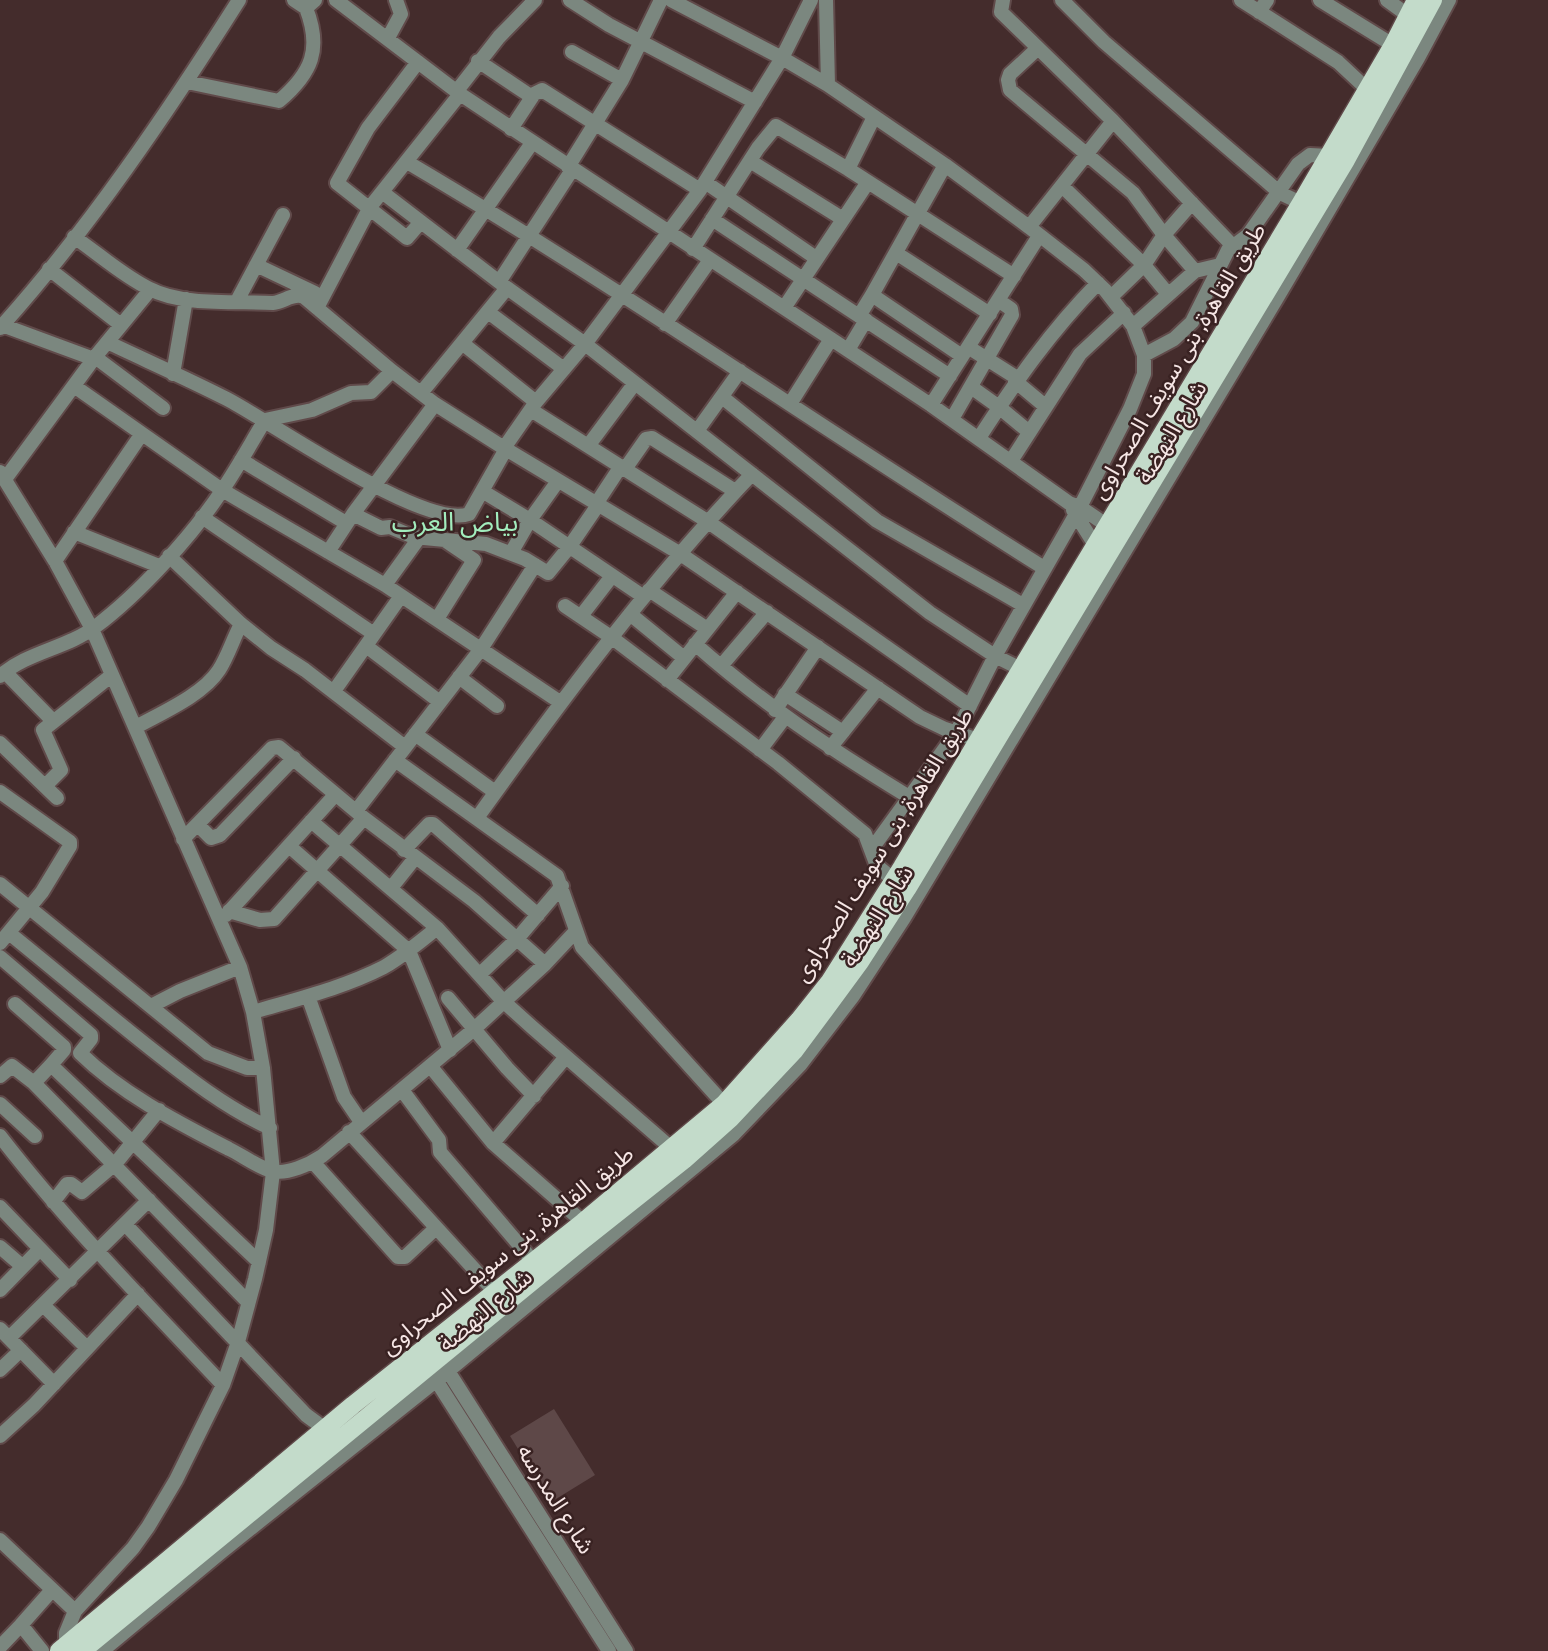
<svg xmlns="http://www.w3.org/2000/svg" width="1548" height="1651" viewBox="0 0 1548 1651" font-family="Cabin,'Noto Sans Arabic',sans-serif">
	<style>
		.grass { fill: #5e4848 }
		.lines { fill: none; stroke-linecap: round; stroke-linejoin: round }
		.minor-casing { stroke: #604a4a; stroke-width: 18 }
		.major-casing { stroke: #604a4a; stroke-width: 21 }
		.minor { stroke: #7b877f; stroke-width: 14 }
		.major { stroke: #c3dbca; stroke-width: 18 }
		.labels { text-anchor: middle; stroke-width: 5; stroke-linejoin: round; paint-order: stroke }
		.street-label { font-size: 23px; fill: #f6e6e5; stroke: #392222 }
		.quarter-label { font-size: 26px; fill: #a2edbd; stroke: #392222 }
	</style>
	<rect width="100%" height="100%" fill="#442c2c"/>
	<path class="grass" d="M554,1409L595,1475L551,1502L510,1436Z"/>
	<g class="lines">
		<g class="minor-casing">
			<path id="minor" d="M294,0L306,8L315,0
				M336,0L460,94L931,405L1069,503L1080,507L1115,531
				M570,0L609,25L755,102
				M671,0L782,58L828,85L945,165L1029,227L1084,270L1105,290L1133,326L1144,355V374L1130,409L1080,507L995,656L956,733L871,850
				M826,0L828,85
				M1003,0L1001,12L1113,121L1232,245
				M1062,0L1104,42L1264,179L1280,193L1301,203
				M1241,0L1338,62L1368,90
				M1320,0L1393,45
				M1387,0L1409,16
				M1259,12L1267,0
				M388,38L401,14L396,0
				M1038,48L1010,74L1008,80L1010,90L1133,193L1164,235L1195,271
				M572,52L622,80
				M478,61L532,97
				M418,62L368,128L337,183L407,238L420,223
				M187,82L279,101C312,73 322,49 306,8
				M456,92L499,37L535,0
				M511,129L534,94L542,90L700,190
				M750,161L843,219
				M407,162C624,290 830,434 1044,568
				M568,167L622,80L661,0
				M848,169L874,117
				M705,182L816,258
				M1062,186L1144,265L1168,294
				M382,192L507,288L585,344L930,613L995,656L1021,669
				M712,219L950,376
				M1029,227L1113,121
				M74,237C99,254 123,276 150,289C182,306 237,301 273,303C284,302 294,292 304,297L392,371L435,404L504,448L679,553L920,717L945,729L978,740
				M693,249L758,148L776,126L848,169L1014,276
				M457,250L532,143
				M896,253L990,314
				M256,265L315,293
				M49,269L121,325
				M499,282L572,170
				M872,295L945,165
				M1111,297L1144,265L1164,235L1192,203
				M237,301L283,215
				M317,308L370,207L460,94
				M784,308L868,182
				M488,312L564,369
				M859,316L872,295L962,356
				M665,324L710,260
				M2,325L94,359
				M1133,326L1195,271L1220,265
				M0,328C89,229 168,112 239,0
				M107,342C147,361 188,379 227,399C273,423 424,530 469,514L506,449
				M462,343L536,402
				M968,347L1017,378
				M848,350L866,320
				M1144,355L1174,339L1192,322L1228,250L1248,235L1298,164L1310,155L1329,156
				M95,357L163,408
				M173,374L186,299
				M1015,381L1045,406
				M74,386L222,490L385,585L560,702
				M971,387L999,407L1029,432
				M421,393L507,288
				M722,397L877,521L1023,605
				M790,404L831,339
				M931,405L1039,236
				M531,410L707,521L970,706
				M952,419L1012,315L1011,309L998,300
				M697,431L740,371
				M979,438C1016,381 1050,332 1098,283
				M588,446L635,383
				M504,448L536,402L585,344L700,190L782,58L811,0
				M241,460L346,523
				M1011,461L1080,354L1124,313
				M625,469L646,439L652,438L735,491
				M0,472L55,561L92,629L240,967L253,1012L263,1068L273,1172L266,1230L255,1279L238,1342L223,1385L176,1480L148,1527L133,1548L75,1611L66,1633V1644
				M5,479L95,357L150,290
				M482,491L530,520L644,597
				M596,504L621,466
				M1073,510L1095,545L1102,550
				M353,514L381,528L390,527L414,537L486,544L525,559L548,573L570,546L598,505
				M202,517L374,634
				M74,532L159,566
				M328,552L353,514L435,404
				M511,553L530,520L558,481
				M169,556L241,624L271,648L305,670L405,747
				M55,561L141,435
				M385,585L419,538
				M649,590L706,628
				M565,606L611,637L778,763L865,834L877,866L894,880
				M630,614L684,658
				M581,616L612,576
				M437,619L474,560L446,541
				M695,644C763,704 832,750 909,797
				M366,646L440,702
				M721,666L767,612
				M5,672L53,721
				M0,676C27,652 67,648 95,627C139,594 193,535 223,489C238,467 251,443 265,420L312,410L351,393L371,392L392,371
				M459,677L497,706
				M667,680L737,592
				M334,691L401,596
				M785,694L843,732
				M775,710L818,647
				M136,727C161,713 203,695 219,670C228,656 233,639 241,624
				M415,734L495,792
				M0,743L57,798
				M830,748L878,688
				M760,750L785,717
				M395,760L557,876L582,947L724,1104
				M45,786L61,770L43,730L112,675
				M0,792L70,842V846L42,892L0,943
				M356,811L481,649L535,565
				M477,818C563,698 650,581 752,474
				M311,821L437,928
				M198,825L211,838L220,835L294,758
				M183,839L272,748L279,747L364,818L474,901L545,964
				M289,846L409,951L450,1050
				M404,850L429,824H433L538,915
				M0,884L208,1053L247,1068H263
				M391,888L415,858
				M229,911L260,920L274,919L364,818
				M226,915L335,795
				M9,933C56,971 102,1010 150,1048C188,1078 226,1108 270,1128
				M0,957L91,1035V1039L80,1053C122,1094 177,1122 229,1149C242,1155 257,1167 272,1171C287,1175 310,1164 322,1156L473,1030L545,964L575,932
				M480,974L517,939L562,886
				M308,996L344,1097L361,1122
				M448,998L507,1068L534,1096
				M15,1004L64,1047V1050L51,1065
				M151,1006L180,991L240,967
				M253,1012C297,999 343,988 384,967C403,956 420,942 437,928L503,1001L533,1028L678,1154
				M431,1067L493,1143L583,1222
				M0,1076L12,1066L34,1083L248,1302
				M34,1083L51,1065L259,1262
				M402,1090L439,1140L440,1152L533,1261
				M0,1104L35,1136
				M349,1132L495,1292
				M0,1136C68,1224 147,1304 223,1385
				M493,1143L565,1058
				M313,1162L398,1257H405L436,1228
				M53,1202L67,1184H71L82,1192L115,1164L159,1110
				M0,1207L70,1280
				M125,1224L306,1415L325,1429
				M0,1247L22,1266
				M0,1290L40,1249
				M43,1305L87,1348
				M0,1329L54,1384
				M9,1338L149,1200
				M0,1370L21,1350
				M448,1371L626,1651
				M436,1380L609,1651
				M0,1436L34,1405L138,1294
				M0,1540L75,1611
				M0,1647L21,1625
				M42,1651L21,1625L52,1590
				M102,1651L221,1552L448,1371L734,1134L800,1065L853,996L904,918L1277,298L1418,58L1449,0"/>
		</g>
		<g class="major-casing">
			<path id="major" d="M59,1651L353,1405L583,1222L724,1104L799,1020L830,981L902,867L1301,203L1393,45L1416,0
				M82,1651L578,1244L684,1160L730,1119L795,1050L821,1015L860,962L907,889L1346,160L1433,0"/>
		</g>
		<use href="#minor" class="minor"/>
		<use href="#major" class="major"/>
	</g>
	<g class="labels">
		<g class="street-label">
			<text transform="translate(1178 361) rotate(-59)" y="8">طريق القاهرة, بنى سويف الصحراوى</text>
			<text transform="translate(1171 432) rotate(-59)" y="8">شارع النهضة</text>
			<text transform="translate(883 845) rotate(-58)" y="8">طريق القاهرة, بنى سويف الصحراوى</text>
			<text transform="translate(877 916) rotate(-58)" y="8">شارع النهضة</text>
			<text transform="translate(507 1250) rotate(-39)" y="8">طريق القاهرة, بنى سويف الصحراوى</text>
			<text transform="translate(485 1310) rotate(-40)" y="8">شارع النهضة</text>
			<text transform="translate(556 1499) rotate(58)" y="8">شارع المدرسه</text>
		</g>
		<g class="quarter-label">
			<text x="455" y="531">بياض العرب</text>
		</g>
	</g>
</svg>
